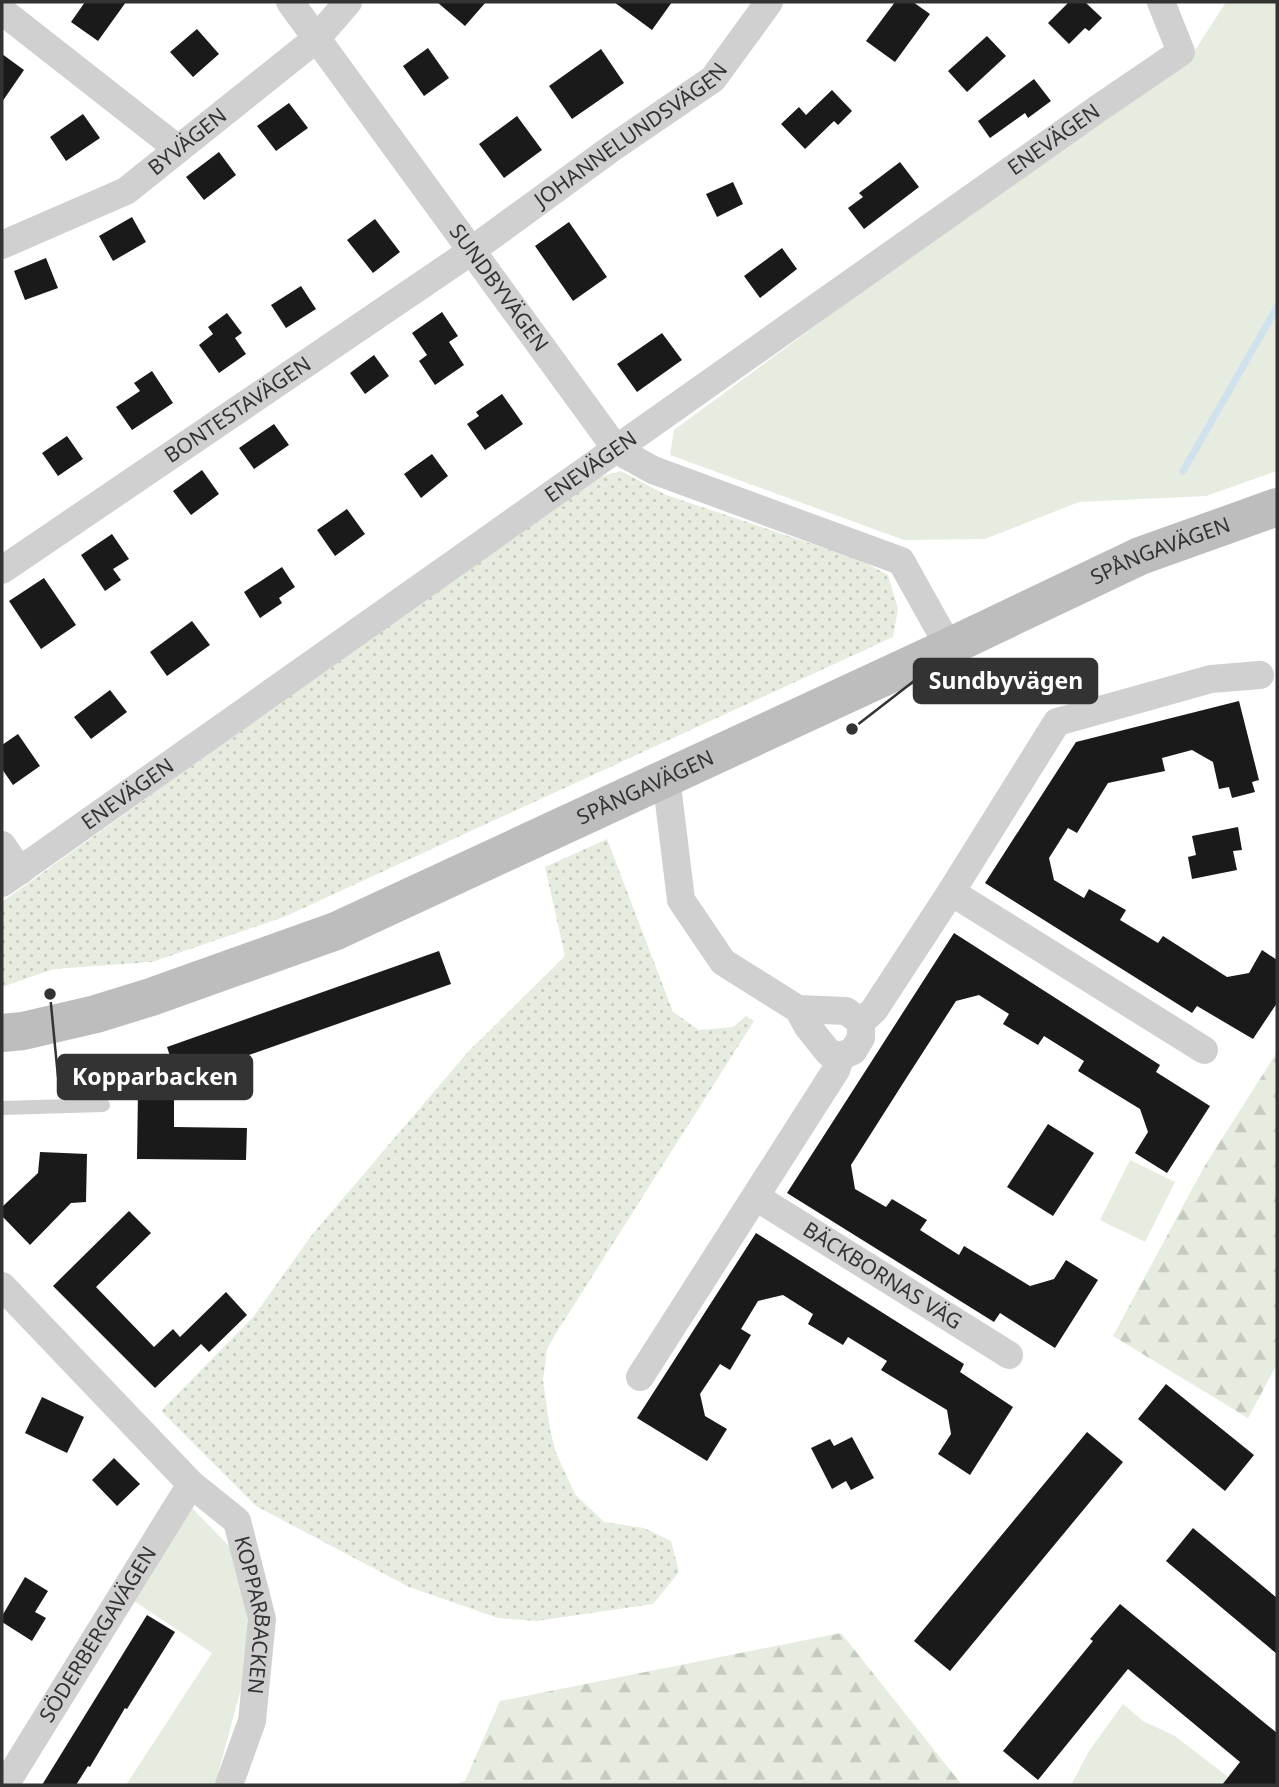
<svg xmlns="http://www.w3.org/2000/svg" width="1279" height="1787" viewBox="0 0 1279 1787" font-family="'Noto Sans',sans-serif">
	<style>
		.grass { fill: url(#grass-dots) }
		.forest { fill: url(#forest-firs) }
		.park { fill: #e6ecdf }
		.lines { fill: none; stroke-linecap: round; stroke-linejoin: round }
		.stream { stroke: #cfe2ee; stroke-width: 7 }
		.building { fill: #1a1a1a }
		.lane { stroke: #d0d0d0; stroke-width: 14 }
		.street { stroke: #d0d0d0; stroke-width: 28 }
		.secondary { stroke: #bdbdbd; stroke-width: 38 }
		.labels { text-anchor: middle; stroke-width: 7; stroke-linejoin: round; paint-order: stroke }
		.street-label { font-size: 21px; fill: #333; stroke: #fff }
		.leader { fill: none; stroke: #333; stroke-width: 2.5 }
		.callout-dot { fill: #333; stroke: #fff; stroke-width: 2.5 }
		.callout { fill: #333; stroke: #333; stroke-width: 2.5 }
		.callout-label { font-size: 23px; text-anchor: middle; font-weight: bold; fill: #fff }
	</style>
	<defs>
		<pattern id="grass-dots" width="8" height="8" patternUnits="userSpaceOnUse" patternTransform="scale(1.75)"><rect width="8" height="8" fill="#e6ecdf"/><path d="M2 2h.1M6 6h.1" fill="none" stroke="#c6cbc0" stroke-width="1.8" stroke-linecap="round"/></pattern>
		<pattern id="forest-firs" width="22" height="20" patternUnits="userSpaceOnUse" patternTransform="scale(1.75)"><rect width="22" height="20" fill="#e6ecdf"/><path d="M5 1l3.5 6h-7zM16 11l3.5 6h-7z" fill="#c6cbc0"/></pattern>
	</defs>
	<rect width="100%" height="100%" fill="#fff"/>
	<path class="grass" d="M621,471L666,495L860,560L888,575L898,609L893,637L284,917L152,962L54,969L2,987V902L592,479Z
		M607,839L673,1012L699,1030L733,1027L746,1016L754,1021L555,1335L547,1349L543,1380L550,1430L556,1453L575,1494L604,1522L644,1528L671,1541L679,1572L653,1604L536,1621L498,1618L409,1587L256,1506L161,1411L254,1316L311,1236L467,1053L565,956L545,867Z"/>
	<path class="forest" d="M1277,1052V1364L1248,1418L1113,1336L1204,1167Z
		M841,1633L962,1785H453L465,1781L500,1701Z"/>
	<path class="park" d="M1226,2H1277V471L1206,496L1079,502L985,539L904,540L670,455L674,430L1088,125L1192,55Z
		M1130,1160L1175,1182L1145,1242L1100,1220Z
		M192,1508L236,1553L252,1648L215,1785H126L212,1653L134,1601Z
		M1123,1704L1143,1721L1175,1736L1228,1777L1222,1785H1071L1089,1751Z"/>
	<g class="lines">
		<path class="stream" d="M1183,471L1277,307"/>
	</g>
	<path class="building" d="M85,2H126L98,41L71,22Z
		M437,2H486L465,26Z
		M614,2H672L652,30Z
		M895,2H913L930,14L895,62L866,41Z
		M1069,2H1085L1102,18L1089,31L1085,28L1069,44L1048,23Z
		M197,29L219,54L193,77L170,52Z
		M987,36L1006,56L967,92L948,71Z
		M428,48L449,78L424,96L403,66Z
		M601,49L624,83L572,119L549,86Z
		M2,54L24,70L2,102Z
		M1034,79L1051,101L1028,118L1025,113L990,138L978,121Z
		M832,90L852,111L838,125L834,121L805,149L781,124L799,107L806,115Z
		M289,103L308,128L276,151L257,126Z
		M83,114L100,138L66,161L50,137Z
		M517,116L542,150L504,178L479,144Z
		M219,152L236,175L204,200L186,177Z
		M900,162L919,187L864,229L848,208L863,197L859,193Z
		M733,182L743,204L717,217L706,194Z
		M132,217L146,242L113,261L99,236Z
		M375,219L400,252L373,273L347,240Z
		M569,222L607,277L573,301L535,246Z
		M782,248L797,269L760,298L744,276Z
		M46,258L58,288L25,300L14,271Z
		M301,286L316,309L286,328L271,305Z
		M442,312L458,336L449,342L464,365L435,385L419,361L427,355L412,333Z
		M227,313L242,333L235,338L246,354L219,373L199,345L213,334L208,327Z
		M662,333L682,360L637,392L617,364Z
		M374,355L389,376L365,394L350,373Z
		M152,371L173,403L132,430L116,407L140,391L134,383Z
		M502,394L523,424L485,450L467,424L479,416L476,412Z
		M274,424L289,445L254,469L239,448Z
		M67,436L83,459L58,476L42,453Z
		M432,454L448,476L421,498L404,474Z
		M202,470L219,494L191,515L173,491Z
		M347,509L365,534L335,556L317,530Z
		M112,534L129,559L113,569L121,580L105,591L81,555Z
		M282,567L295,587L279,598L282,603L260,618L244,592Z
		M44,578L76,625L41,649L9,601Z
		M192,621L210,645L167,676L150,652Z
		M110,690L127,712L91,739L74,717Z
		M1239,701L1259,780L1252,782L1255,792L1232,798L1229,787L1219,789L1213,762L1192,750L1162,758L1165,771L1108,783L1077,833L1068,828L1049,858L1054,880L1084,898L1089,889L1126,910L1120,920L1158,943L1163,936L1227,977L1249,973L1262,950L1277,960V1003L1253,1039L1197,1006L1192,1013L985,883L1076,742Z
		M18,734L40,766L13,785L2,769V745Z
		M1238,827L1242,850L1233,851L1237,870L1192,879L1188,857L1196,855L1192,836Z
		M954,933L1160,1065L1156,1072L1210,1106L1167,1173L1135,1153L1148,1132L1140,1109L1078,1071L1084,1061L1044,1036L1038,1045L1003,1024L1009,1014L979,995L956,1001L907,1077L851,1165L855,1189L886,1207L892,1199L927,1220L920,1230L959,1255L964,1246L1030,1286L1054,1279L1066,1260L1098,1280L1055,1348L1000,1313L994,1322L787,1193Z
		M439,951L451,984L178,1080L167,1047Z
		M138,1090L174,1091V1127L247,1128L246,1160L137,1159Z
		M1048,1124L1094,1153L1053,1216L1007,1187Z
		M40,1152L87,1154L86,1202L71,1203L30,1245L2,1216V1207L38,1173Z
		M129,1211L151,1233L96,1287L154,1347L173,1329L180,1337L226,1292L247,1315L209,1352L201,1344L155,1388L53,1286Z
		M756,1233L964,1364L960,1372L1013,1407L970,1475L938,1454L951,1434L947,1410L881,1370L887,1361L848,1337L843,1345L808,1324L813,1314L783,1295L758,1301L741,1329L751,1335L730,1370L720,1364L700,1394L705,1416L727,1429L707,1461L637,1418Z
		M1166,1384L1254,1455L1225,1491L1138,1419Z
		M42,1397L84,1417L67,1453L25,1433Z
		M1087,1432L1123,1462L950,1671L914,1641Z
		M852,1437L874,1478L851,1490L846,1481L832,1489L811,1448L830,1439L834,1446Z
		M114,1458L140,1484L117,1506L92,1480Z
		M1193,1528L1277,1598V1654L1166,1561Z
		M25,1577L48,1591L35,1612L46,1618L32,1641L2,1622V1616Z
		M1120,1604L1277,1733V1785H1222L1240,1762L1128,1669L1038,1780L1003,1751L1093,1641L1090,1639Z
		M147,1615L175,1632L127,1709L125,1708L90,1767L88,1766L76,1785H42Z"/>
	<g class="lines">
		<path class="lane" d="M2,1108L103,1105"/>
		<g class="street">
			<path id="s1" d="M290,2L617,450L653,470L901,561L949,647"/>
			<path d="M2,11L178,149"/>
			<path id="s2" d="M2,245L126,191L316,39L348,2"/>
			<path id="s3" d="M2,570L457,261L612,148L713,79L769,2"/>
			<path d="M666,777L681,900L723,962L798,1009L808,1027L829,1053L841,1056L853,1051L861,1038V1022L846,1011L798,1009"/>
			<path d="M2,845L20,871"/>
			<path id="s4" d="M2,883L1096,110L1181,52L1161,2"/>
			<path d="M951,892L1204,1050"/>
			<path d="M861,1022L874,1010L951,892L1057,722L1211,679L1260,675"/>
			<path id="s5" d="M756,1197L1009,1355"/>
			<path id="s6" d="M2,1286L191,1484L237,1521L262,1619L252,1721L229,1785"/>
			<path d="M640,1377L836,1070L841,1056"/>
			<path id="s7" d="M5,1785L191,1484"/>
		</g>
		<path class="secondary" id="s8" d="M2,1033L23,1031L96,1014L151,997L336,931L949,647L1140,556L1277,507"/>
	</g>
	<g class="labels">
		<g class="street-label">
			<text dy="7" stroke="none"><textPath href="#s3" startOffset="765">JOHANNELUNDSVÄGEN</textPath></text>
			<text dy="7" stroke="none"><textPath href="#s4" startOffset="1288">ENEVÄGEN</textPath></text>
			<text dy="7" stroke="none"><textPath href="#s2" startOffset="214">BYVÄGEN</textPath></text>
			<text dy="7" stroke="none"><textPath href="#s1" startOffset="354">SUNDBYVÄGEN</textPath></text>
			<text dy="7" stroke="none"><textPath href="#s3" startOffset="285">BONTESTAVÄGEN</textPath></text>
			<text dy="7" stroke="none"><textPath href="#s4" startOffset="721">ENEVÄGEN</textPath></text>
			<text dy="7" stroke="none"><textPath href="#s8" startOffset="1258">SPÅNGAVÄGEN</textPath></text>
			<text dy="7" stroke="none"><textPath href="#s8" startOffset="691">SPÅNGAVÄGEN</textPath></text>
			<text dy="7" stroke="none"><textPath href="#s4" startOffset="154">ENEVÄGEN</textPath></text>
			<text dy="7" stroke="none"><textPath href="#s5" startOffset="149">BÄCKBORNAS VÄG</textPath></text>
			<text dy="7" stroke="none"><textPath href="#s6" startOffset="429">KOPPARBACKEN</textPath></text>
			<text dy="7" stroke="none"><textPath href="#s7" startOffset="177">SÖDERBERGAVÄGEN</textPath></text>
		</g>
	</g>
	<path class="leader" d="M852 729L914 681M50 994L58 1077"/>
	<g class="callout-dot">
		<circle cx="852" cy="729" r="7"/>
		<circle cx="50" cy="994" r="7"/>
	</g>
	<g class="callout">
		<rect x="914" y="659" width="183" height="44" rx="7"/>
		<rect x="58" y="1055" width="194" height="44" rx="7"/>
	</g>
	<g class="callout-label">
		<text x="1006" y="689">Sundbyvägen</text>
		<text x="155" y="1085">Kopparbacken</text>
	</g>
	<rect width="1279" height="1787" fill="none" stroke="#333333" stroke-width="7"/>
</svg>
